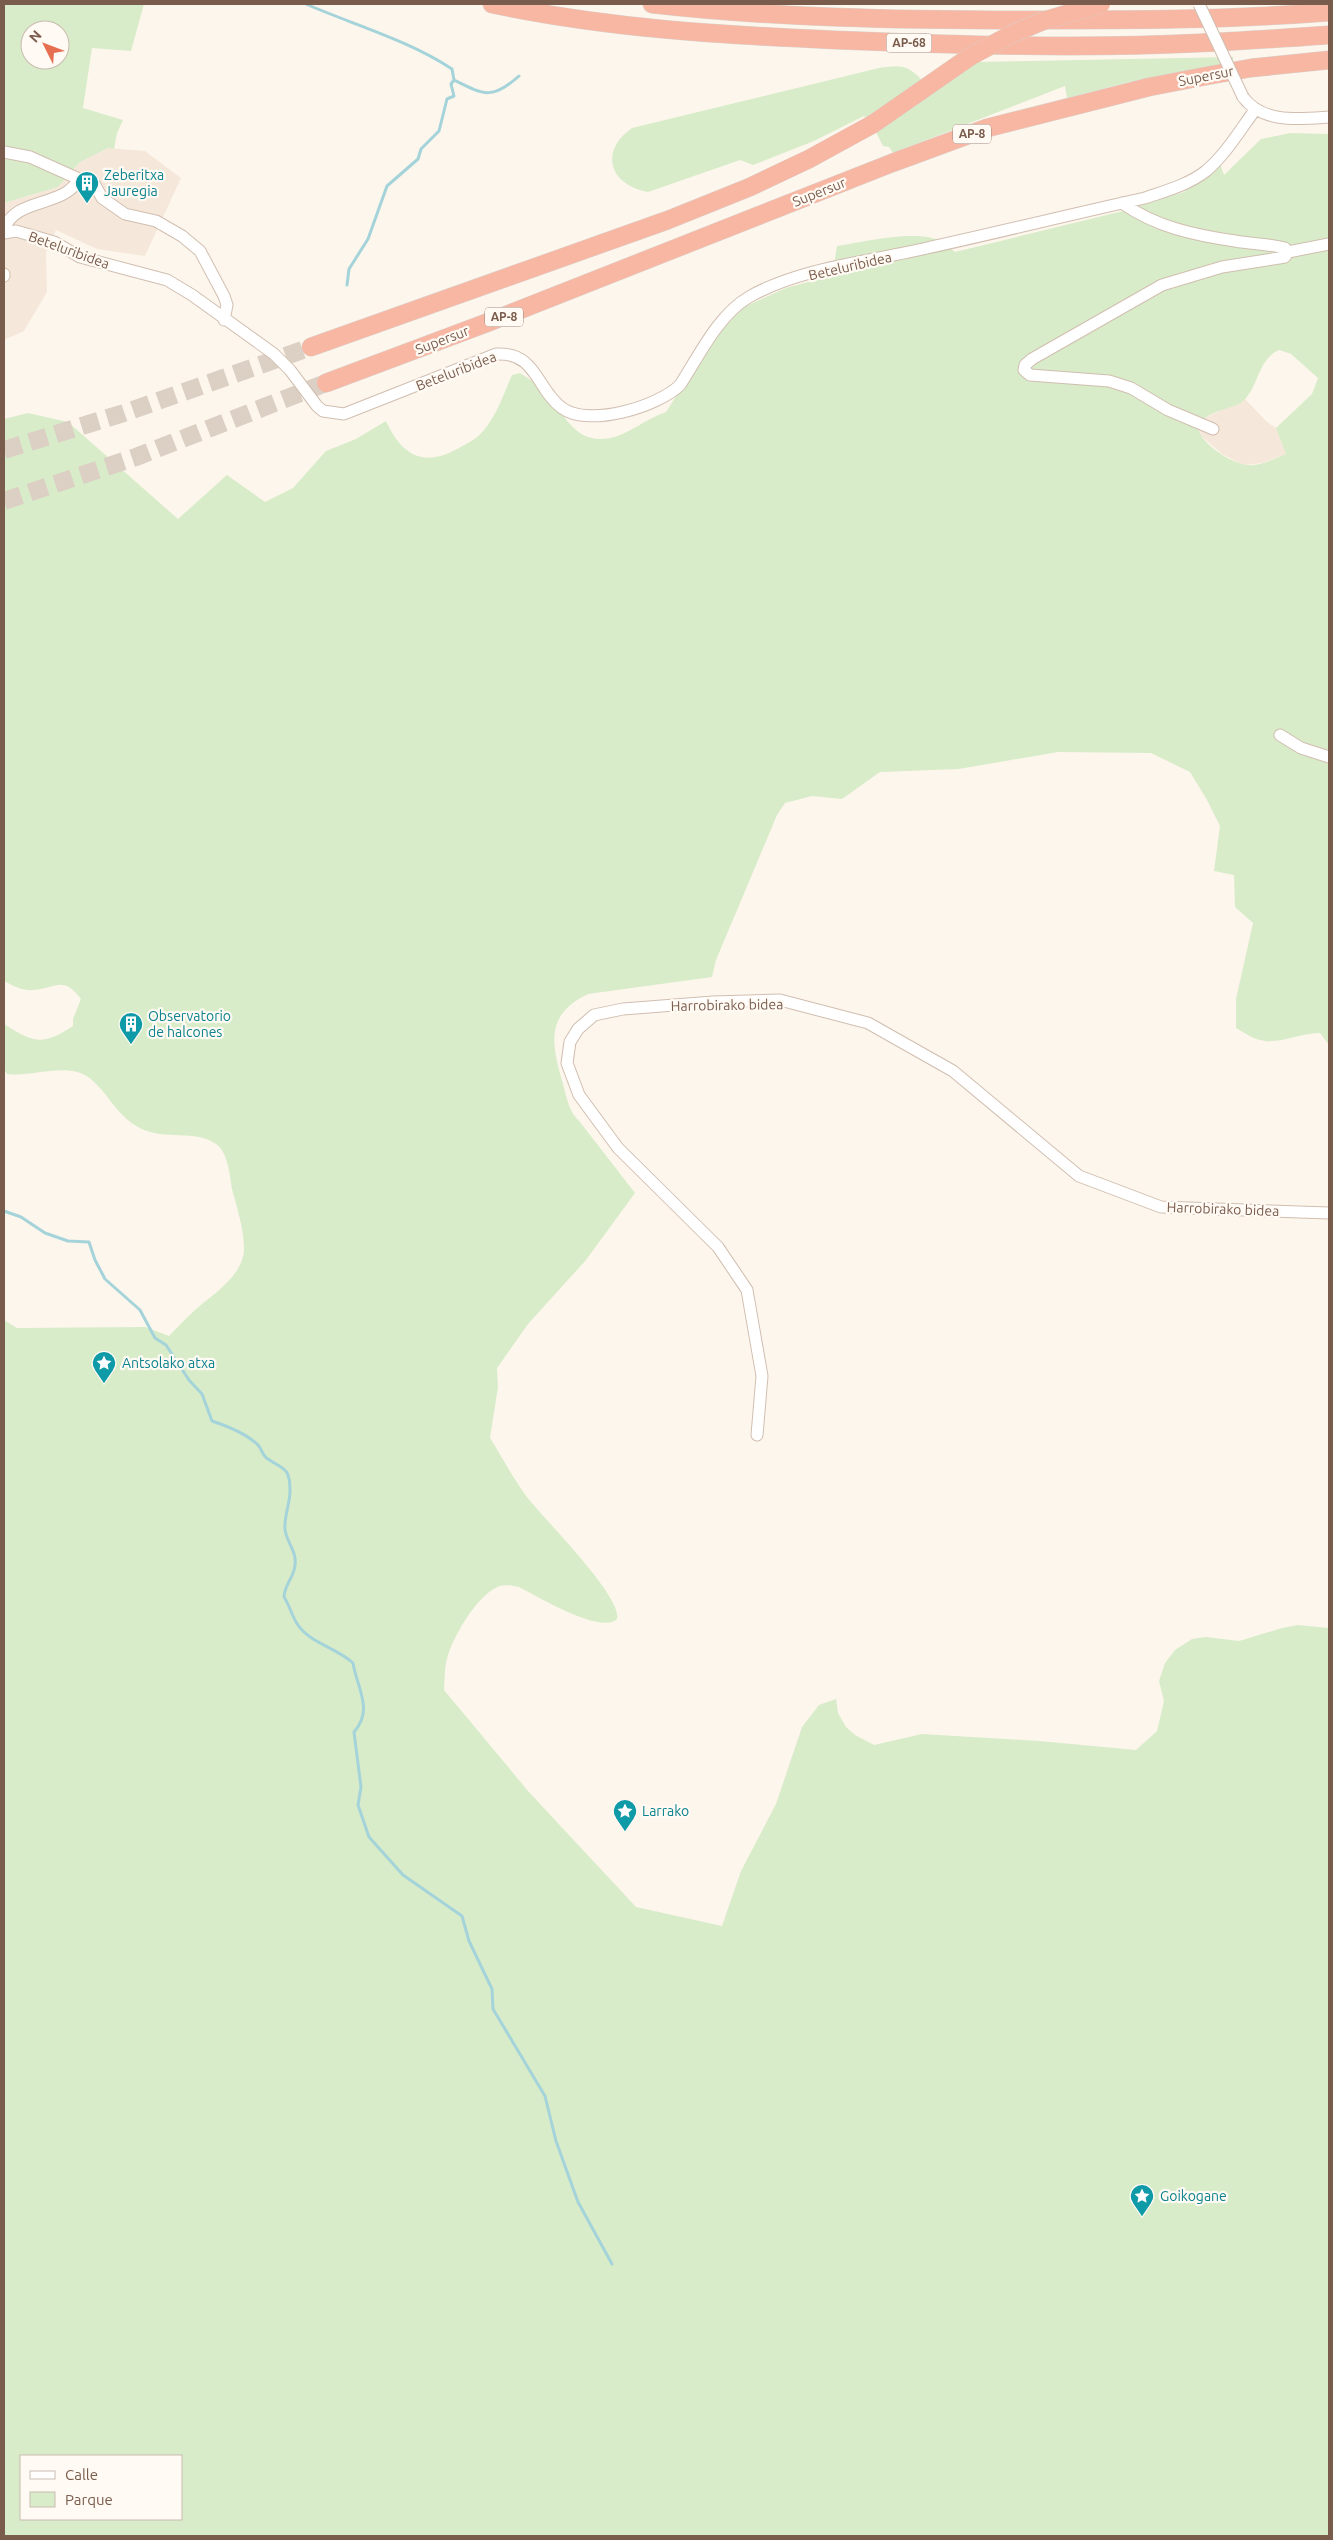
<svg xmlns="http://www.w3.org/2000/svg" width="1333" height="2540" viewBox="0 0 1333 2540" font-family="Ubuntu,sans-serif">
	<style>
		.residential { fill: #f5e8da }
		.green { fill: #d8ecc9; fill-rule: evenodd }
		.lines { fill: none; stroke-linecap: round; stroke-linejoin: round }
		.stream { stroke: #a5d3da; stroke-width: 3 }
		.highway-tunnel { stroke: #dcd0c4; stroke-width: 18; stroke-dasharray: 18 9; stroke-linecap: butt }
		.minor-casing { stroke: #d1beb0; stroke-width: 13 }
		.highway-casing { stroke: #dad1cd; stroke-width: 19 }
		.minor { stroke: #fff; stroke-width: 11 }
		.highway { stroke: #f7b7a3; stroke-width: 18 }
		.minor-bridge-casing { stroke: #d1beb0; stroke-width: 13; stroke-linecap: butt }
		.highway-bridge-casing { stroke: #dad1cd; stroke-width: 19; stroke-linecap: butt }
		.minor-bridge { stroke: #fff; stroke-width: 11 }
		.highway-bridge { stroke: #f7b7a3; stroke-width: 18 }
		.labels { text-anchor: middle; stroke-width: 4.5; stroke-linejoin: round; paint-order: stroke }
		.shield { fill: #fffaf3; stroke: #a28b7f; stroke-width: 1 }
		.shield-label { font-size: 12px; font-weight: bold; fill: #7a5c4d }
		.street-label { font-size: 14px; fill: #7a5c4d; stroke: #fffaf3 }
		.culture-label { font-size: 14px; fill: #0d838f; stroke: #fffaf3; text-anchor: start }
	</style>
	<rect width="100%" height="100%" fill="#fdf6ec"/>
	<path class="residential" d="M108,148L145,151L181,178L145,256L97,249L56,230L46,253L47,292L24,331L4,340V203L58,187L80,162Z
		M1245,399L1267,422L1276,428L1287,454L1262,463L1243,465L1222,454L1199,434L1197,427L1202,419Z"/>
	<path class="green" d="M4,4H144L131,51L92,48L83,108L123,120L117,133L114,149L108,148L80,162L58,187L4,203ZM30,30H60V60H30Z
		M1233,57V63L1129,82L1067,98L1065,86L893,153L889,147L883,146L875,130L864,116L814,141L753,165L740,160L648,192C609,185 599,151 632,128L879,68C902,65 906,64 923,81L976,62Z
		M1290,133L1329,134V1045L1320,1033C1302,1033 1281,1043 1265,1041C1254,1040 1245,1033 1236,1028V999L1253,923L1235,907L1234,875L1214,871L1220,826L1207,800L1190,772L1151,753L1058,752L959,769L880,772L842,799L812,796L785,803L777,815L716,960L712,977L588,994C544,1015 552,1045 563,1084C567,1099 569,1112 580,1122L635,1193L586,1260L528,1324L497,1368L498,1387L490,1438C502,1457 513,1478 527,1497C542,1517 623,1597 617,1619C601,1635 537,1596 519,1587C512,1586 507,1584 500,1586C478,1593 452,1638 447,1659C444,1669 445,1680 444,1690L528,1791L636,1907L722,1926L741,1871L776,1804L802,1727L819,1705L836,1699L838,1713L846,1727L855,1735L874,1745L922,1734L1039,1741L1136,1750L1157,1731L1164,1701L1159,1681L1165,1663L1175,1650L1192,1639L1206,1637L1239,1641L1282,1628L1298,1625L1329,1628V2536H4V1320L17,1328L145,1327L169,1336C177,1328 185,1319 193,1312C211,1295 243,1277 244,1249C244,1229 237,1208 232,1189C230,1176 228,1152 216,1144C195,1129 165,1141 140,1128C118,1117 109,1095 92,1080C69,1060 33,1078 7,1074L4,1069V1024C34,1043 43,1046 73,1026V1019L81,999C63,975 57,988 33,990C23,991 13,986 4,981V419L28,413L68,422L178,519L227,475L265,502L293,488L326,451L356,439L386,421C402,456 424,468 459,448C468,443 478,438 484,430C497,415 504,393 512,375L520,373C529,379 540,385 548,394C564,415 576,445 610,438C628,435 647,418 666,412L712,340L744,307L786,288L823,278L834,265L837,246C864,242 918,228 943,242C947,244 951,249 955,252L1123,211L1184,192L1220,164L1224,175L1261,139ZM1279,350L1291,354L1318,378L1312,394L1276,428L1286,454C1276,458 1265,464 1253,465C1235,467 1202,445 1197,427C1209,407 1236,411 1246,398C1259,383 1259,359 1279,350ZM21,2456H181V2519H21Z"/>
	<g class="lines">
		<path class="stream" d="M306,4C354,25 408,40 452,69L454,80C484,95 492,100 519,76
			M347,285L349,269L368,239L387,186L418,159L421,149L439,131L447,99L454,96L451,84L454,80
			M4,1211L21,1217L45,1233L68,1241L89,1242L95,1260L105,1279L140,1310L155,1338L166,1345L189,1380L202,1394L212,1421C227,1426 245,1433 257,1444C262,1448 262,1456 268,1459C284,1470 290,1467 290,1491C290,1504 284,1516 285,1529C286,1542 297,1551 295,1565C294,1578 285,1583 284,1597C290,1606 292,1617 298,1625C310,1643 337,1648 353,1663C357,1688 374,1710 354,1732L361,1787L358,1805L369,1837L403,1875L462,1916L469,1941L492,1989L493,2009L545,2096L556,2141L578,2202L612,2264"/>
		<path class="highway-tunnel" d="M4,450L124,413L311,347
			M4,501L136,457L326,383"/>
		<g class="minor-casing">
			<path id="minor" d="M1243,97C1263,124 1300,119 1329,117
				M4,152L30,157L79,179C64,208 14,197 4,230
				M79,179L95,185L102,198L125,214L156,221L182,236L200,251L224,296L227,305L224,320
				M1122,203C1156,227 1194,235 1235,241C1252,244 1269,244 1285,248L1288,252L1285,257L1279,258L1222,267L1162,285L1032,359L1025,365L1024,370L1030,375L1109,381L1131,388L1168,410L1213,429
				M4,233L16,231L54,242L80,257L167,280L192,295L274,354L290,370L317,406L323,411L344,414L496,354C537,352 536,389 562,408C589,428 659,406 680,385C699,356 718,315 749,297C799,268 872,261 927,248C1000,232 1072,214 1145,198C1165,191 1188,185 1206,171C1226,154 1240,130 1255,110
				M1288,252L1329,244
				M4,274V276
				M1280,735L1301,748L1329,757
				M757,1435L762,1376L747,1290L718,1247L618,1148L579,1095L567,1063L570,1042L578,1029L594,1015L623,1009L713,1002L780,1000L868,1023L953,1071L1079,1176L1161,1207L1329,1213"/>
		</g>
		<g class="highway-casing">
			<path id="highway" d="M492,4C605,28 720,35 835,40C956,45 1078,49 1199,43C1242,41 1286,38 1329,35
				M652,4C776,18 902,20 1026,20C1127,20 1229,20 1329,12
				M311,347L668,220L750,187L809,159L873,124
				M326,383L489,322L892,163L987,128L1149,87L1206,76L1251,68L1329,60"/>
		</g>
		<use href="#minor" class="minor"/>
		<use href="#highway" class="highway"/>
		<g class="minor-bridge-casing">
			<path id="minor-bridge" d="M1199,4L1243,97"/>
		</g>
		<g class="highway-bridge-casing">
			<path id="highway-bridge" d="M873,124L971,56L1012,34L1043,21L1101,4"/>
		</g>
		<use href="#minor-bridge" class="minor-bridge"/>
		<use href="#highway-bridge" class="highway-bridge"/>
	</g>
	<defs>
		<g id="building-pin" transform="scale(1.25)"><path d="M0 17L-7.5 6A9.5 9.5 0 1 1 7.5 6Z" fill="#0f9aa8" stroke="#fffaf3"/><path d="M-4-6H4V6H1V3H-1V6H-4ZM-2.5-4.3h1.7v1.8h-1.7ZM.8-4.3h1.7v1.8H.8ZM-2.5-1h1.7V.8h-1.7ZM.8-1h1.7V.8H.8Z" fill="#fff"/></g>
		<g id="sight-pin" transform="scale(1.25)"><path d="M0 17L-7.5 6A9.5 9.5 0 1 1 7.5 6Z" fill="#0f9aa8" stroke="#fffaf3"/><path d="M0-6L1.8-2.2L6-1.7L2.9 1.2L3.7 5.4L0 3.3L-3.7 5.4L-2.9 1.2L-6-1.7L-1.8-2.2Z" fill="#fff"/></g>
	</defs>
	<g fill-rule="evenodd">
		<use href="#building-pin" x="87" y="183"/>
		<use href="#building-pin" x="131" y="1024"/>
		<use href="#sight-pin" x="104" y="1363"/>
		<use href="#sight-pin" x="625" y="1811"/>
		<use href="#sight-pin" x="1142" y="2196"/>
	</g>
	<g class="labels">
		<g class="shield">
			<rect x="886.5" y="33.5" width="45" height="19" rx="4"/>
			<rect x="953" y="124.5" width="38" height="19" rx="4"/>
			<rect x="485" y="307.5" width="38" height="19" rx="4"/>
		</g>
		<g class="shield-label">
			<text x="909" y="47">AP-68</text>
			<text x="972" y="138">AP-8</text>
			<text x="504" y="321">AP-8</text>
		</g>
		<g class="street-label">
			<text transform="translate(1206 76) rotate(-11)" y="5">Supersur</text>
			<text transform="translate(819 192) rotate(-22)" y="5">Supersur</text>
			<text transform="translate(69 250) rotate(20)" y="5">Beteluribidea</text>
			<text transform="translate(850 266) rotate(-13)" y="5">Beteluribidea</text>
			<text transform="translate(442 340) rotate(-21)" y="5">Supersur</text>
			<text transform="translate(456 371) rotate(-21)" y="5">Beteluribidea</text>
			<text transform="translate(727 1005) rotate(-1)" y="5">Harrobirako bidea</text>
			<text transform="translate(1223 1209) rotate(2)" y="5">Harrobirako bidea</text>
		</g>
		<g class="culture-label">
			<text x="104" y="180">Zeberitxa<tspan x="104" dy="16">Jauregia</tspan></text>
			<text x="148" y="1021">Observatorio<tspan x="148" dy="16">de halcones</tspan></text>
			<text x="122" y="1368">Antsolako atxa</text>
			<text x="642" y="1816">Larrako</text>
			<text x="1160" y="2201">Goikogane</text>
		</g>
	</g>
	<rect width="1333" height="2540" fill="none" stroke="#7a5c4d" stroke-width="10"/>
	<rect x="20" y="2455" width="162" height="65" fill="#fffaf3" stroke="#cabbb1"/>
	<rect x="30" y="2471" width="25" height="8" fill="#ffffff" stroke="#cabbb1"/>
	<text x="65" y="2480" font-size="15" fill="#7a5c4d">Calle</text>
	<rect x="30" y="2492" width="25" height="15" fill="#d8ecc9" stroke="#cabbb1"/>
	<text x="65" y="2505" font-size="15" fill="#7a5c4d">Parque</text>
	<g transform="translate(45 45) rotate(312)"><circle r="24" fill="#fffaf3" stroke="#cabbb1"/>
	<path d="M0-4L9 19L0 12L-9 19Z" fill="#e76f51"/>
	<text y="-8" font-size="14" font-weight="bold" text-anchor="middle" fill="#7a5c4d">N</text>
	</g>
</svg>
